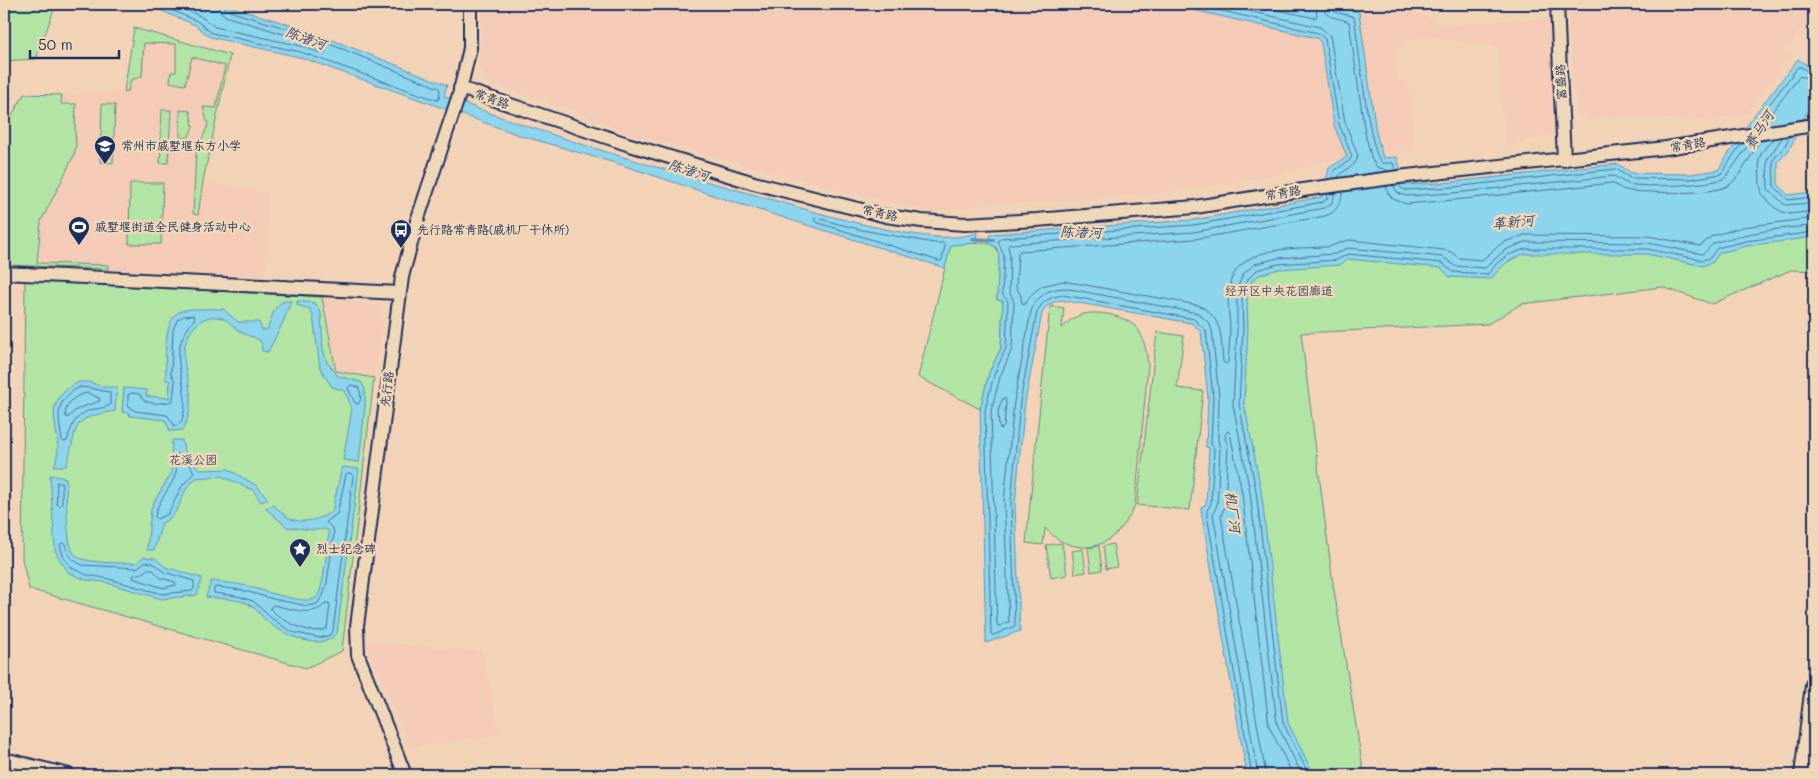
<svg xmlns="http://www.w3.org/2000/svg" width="1818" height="779" viewBox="0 0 1818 779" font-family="Mali,'LXGW WenKai TC',sans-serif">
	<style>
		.built { fill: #f3cbb7 }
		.green { fill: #b2e4a4; stroke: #668a81 }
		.water { fill: #8cd5ed; stroke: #5f93b4 }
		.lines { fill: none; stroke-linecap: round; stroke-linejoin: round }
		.shore { stroke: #487197; stroke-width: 1 }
		.stream { stroke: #5f93b4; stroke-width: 4 }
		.minor-casing { stroke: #1b2f5e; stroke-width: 16 }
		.major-casing { stroke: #1b2f5e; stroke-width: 20 }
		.minor { stroke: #f0d7b7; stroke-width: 12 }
		.major { stroke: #f0d7b7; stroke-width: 16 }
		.rail { stroke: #1b2f5e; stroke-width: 4 }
		.labels { text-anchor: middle; stroke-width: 5; stroke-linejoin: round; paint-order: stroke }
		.street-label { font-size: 12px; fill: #1b2f5e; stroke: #f0d7b7 }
		.poi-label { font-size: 12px; fill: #1b2f5e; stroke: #f0d7b7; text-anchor: start }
		.park-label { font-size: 12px; fill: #324a68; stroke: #f0d7b7 }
		.water-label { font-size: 14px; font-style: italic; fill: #2c4873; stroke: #f0d7b7 }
	</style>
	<rect width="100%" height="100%" fill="#f3d3b8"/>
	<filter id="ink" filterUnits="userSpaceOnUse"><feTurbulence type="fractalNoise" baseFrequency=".02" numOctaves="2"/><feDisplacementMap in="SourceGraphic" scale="10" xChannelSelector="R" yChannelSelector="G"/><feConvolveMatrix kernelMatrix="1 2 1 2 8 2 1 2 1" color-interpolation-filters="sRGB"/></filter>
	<g filter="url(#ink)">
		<path class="built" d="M482,4H1404L1406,8L1442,25L1549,18L1556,132L1505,147L1498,47L1420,36L1405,42L1396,55L1397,81H1408L1415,150L1390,151L1331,160L1268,177L1153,194L1016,204L993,203L934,213L862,196L626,133L569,109L487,82L478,69Z
			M1567,4H1814V22L1809,30L1802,26L1786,50L1790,57L1748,112L1709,121L1607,116L1587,120L1576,111Z
			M134,28L230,55L203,181L268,193L265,277L4,265V130L24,94L62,95L123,92Z
			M322,297L375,305L381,311L383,321L374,378L336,371Z
			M364,641L482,651L500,735L411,747Z"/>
		<path class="green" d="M14,4H56L36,59L4,61V24Z
			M134,28L230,55L203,181L198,215L193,214L196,153L208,125L203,107L216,108L225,66L192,57L185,85L170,82L171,72H176V44L144,43L142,76L131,80L128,91L124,92Z
			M24,94L62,95L61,104H76L75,131L76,146L74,155L61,182L41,221L37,263L108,265V269L4,265V130Z
			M102,104L115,105L113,163L100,162Z
			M162,110H171L168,163H160Z
			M180,110L190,111L193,126L189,137L180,138Z
			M130,183H163L161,244H129Z
			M1814,216V271L1791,270L1712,304L1662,287L1521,304L1488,324L1301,333L1333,584L1364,775H1281L1245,500L1240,245Z
			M988,243L996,247L999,256L997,300L1003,301L1001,348L989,373L980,409L918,377L951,244Z
			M25,280L322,297L336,371L374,378L342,651L306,668L29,589L22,559Z
			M1050,306L1064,308L1062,328C1066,325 1070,320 1074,318C1090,307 1129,315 1139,331C1145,341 1147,354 1148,366L1135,505C1122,537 1094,559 1059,540C1054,537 1049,532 1045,528L1043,545L1026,543Z
			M1157,332L1184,336L1177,388L1203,391L1190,510L1137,505Z
			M1062,543L1067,575L1051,578L1046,545Z
			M1113,544L1117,567L1106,569L1103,546Z
			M1099,546L1102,570L1091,572L1088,548Z
			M1083,549L1086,572L1075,574L1072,551Z"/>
		<path class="water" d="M145,4H222L307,30L447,85L444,96C550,137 660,169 770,199C811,211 852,223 895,231C923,236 949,241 977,233L976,243L951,245L945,268L730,201L622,165L522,136L299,57L210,37L195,25Z
			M1199,4H1324L1359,12L1376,132L1383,158L1397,157L1405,185L1452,182L1618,164L1631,173L1691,174L1718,170L1752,118L1798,59L1814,70V98L1789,150L1778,162V184L1788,195L1814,192V237L1747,246L1719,253L1713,262L1703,266L1647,254H1525C1508,260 1502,265 1491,279L1450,277L1441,268L1348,259L1339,265L1279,269L1259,275L1252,281L1248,290L1247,301L1248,329L1244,403L1261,490L1288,723L1314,775H1247L1202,516L1201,507L1206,504L1209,448L1206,447L1208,398L1201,331L1191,323L1062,300C1052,302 1047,304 1042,313L1025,403L1015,503L1020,631L986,643L980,409L989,373L1001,348L1003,301L997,300L999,256L996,247L988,243L990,234L1193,220L1322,197L1329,168L1347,157L1334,125L1321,43L1317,38L1197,11Z
			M285,301H291L284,320L268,352L262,351L261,342C253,335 248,337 241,332C235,329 231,323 226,320C204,308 186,331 184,351C183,362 187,374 189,385C192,401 190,416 183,430L170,431L165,420L130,416L129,413L122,412L124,388L147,390L146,396L169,398L170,381L166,380C166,362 161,315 184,310C196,308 211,309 223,309L238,322H259L262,330H267C272,319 273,304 285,301Z
			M297,301L315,303L321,313L323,350L327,362L338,376L361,382L365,389V407L359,462L343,460L352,409L347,396L343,390L332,387L320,368L313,316L310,309L297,305Z
			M79,382H90L102,387H117L115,411C66,419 80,426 66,466H54C69,431 32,406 79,382Z
			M172,440H182L184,450L193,460L197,467L203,470L228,469L257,486L268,499L261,502L253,490L221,476L196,478C192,482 188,486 185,491C178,505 178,515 162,523L154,550H147L151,509L155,500L171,474Z
			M342,467L359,469L337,633C322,653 284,635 268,622C262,618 258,610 252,606C240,598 220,599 206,597L211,581C221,582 232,583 242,585C256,587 308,608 317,597C324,588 327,545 329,532L325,529L314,530L287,527L265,508L273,505C278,508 283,515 289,518C302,525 320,519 332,512Z
			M50,475L66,478C67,494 65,545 75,555C83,564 125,563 137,563L143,557L155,558L165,567L202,578L197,595L162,599L104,582L86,580L69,573L60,560L55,550Z"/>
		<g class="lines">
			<path class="shore" d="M157,4L197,21L212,33L301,52L436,100L439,99L440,90L439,88L305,34L229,11L225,8V4
				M173,4L200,16L215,27L301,46L323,54L326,52L325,49L303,40L225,16L220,11L218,4
				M1203,4L1205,7L1318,33L1325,39L1339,124L1352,156L1349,161L1334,171L1332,178
				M1218,4L1320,27L1330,36L1345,122L1358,156C1356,168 1344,168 1338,177
				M1251,4L1315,18L1317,16L1315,4
				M1322,4C1323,19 1338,17 1349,22L1365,133L1372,160L1377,167L1389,171
				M1329,4C1330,15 1346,13 1354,17C1358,39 1369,154 1382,163H1393L1395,170
				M1761,126L1800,76L1814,80
				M1752,127L1798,67H1801L1810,73L1814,74
				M1790,136L1784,147L1773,160L1774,186L1788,200L1814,197
				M1782,138L1767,160L1768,189L1785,205L1814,203
				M1773,139L1762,152L1759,160L1760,185L1762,194L1775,208L1782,212L1790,214L1814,211
				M1393,185L1398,193L1406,196L1453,193L1614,176C1618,178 1623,182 1628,184C1642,188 1713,185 1725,178L1750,143
				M1399,185L1401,188L1405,190L1453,187L1616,169L1630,178L1691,179L1721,174L1741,144
				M1386,186L1388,193L1393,199L1406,204L1454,200L1612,183L1622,189L1630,191C1651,192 1713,196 1729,185C1739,179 1753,152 1760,141
				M1343,192C1340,204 1337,212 1325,216L1195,239L1020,251L1018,253L1016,287L1021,296L1022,303L1024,305L1033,293L1042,286L1063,281L1198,305C1223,317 1221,337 1223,362L1226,364L1228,362C1229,350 1230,338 1230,327C1229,314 1227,301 1229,288C1236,245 1292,249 1324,247C1334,247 1340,241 1350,240L1444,250L1451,252L1459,258L1482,260L1502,243L1524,235L1648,236L1700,246L1712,236L1742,227L1814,218
				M816,218L862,230L934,243H944L945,245L942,260L939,261L816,222L814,220Z
				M184,316L193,315L195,318C188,328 181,337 179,350C176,376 193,398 180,424L175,426L167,415L135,411L128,405V395L131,393L140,394C141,397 142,399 145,401C152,404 168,404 173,400L175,381L171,374L173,330L177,320Z
				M351,385L358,387C361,391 362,400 358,404L355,403L348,388Z
				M80,387C91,387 99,391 110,392V405C106,408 100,408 95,409C76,413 72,424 67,441L64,442L62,440C58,415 54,400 80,387Z
				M88,393L99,398L100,401C88,406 77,406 69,417H66C63,404 76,394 88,393Z
				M1005,398L1006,401L1004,427L1001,429L999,427L998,411L1002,400Z
				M178,454C186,456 191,465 194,473L182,486L168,514L157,519L155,517C157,502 168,492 174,478C178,470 176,461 178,454Z
				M348,473L352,474L353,476L333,631L330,635L320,638L292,632L271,618L253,601L237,596L214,593V588L217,587L242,590L273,599L308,606L317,604L323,596L327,582L334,533L333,529L326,522L337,514L346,475Z
				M57,482L62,484V504L60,506L57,504Z
				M62,543L65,544L70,558L82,565L137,568L145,562L153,563L164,572L194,581V589L192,591L162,594L105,578L87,575L72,568L64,558L60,545Z
				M148,569H152L161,578L175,582L176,585L163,588L133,578L134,575L142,573Z
				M326,603H329L330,605L327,628C313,638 279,620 270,608L273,605C290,608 313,619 326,603Z
				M1252,775L1207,515V510L1211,504L1214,449L1211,443L1213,397L1206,331L1194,319L1063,295C1050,297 1043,300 1037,312L1020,402L1011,502L1015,626L994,635L991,634L985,410L994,375L1006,348L1008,301L1002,294L1004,256L998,241L1001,238L1194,225L1323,202L1327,199L1328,194
				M1258,775L1213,514L1217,505L1220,449L1218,440L1219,397L1212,330L1209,323L1198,313L1064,288C1048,289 1037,296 1031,311L1014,402L1004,501L1009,622L1000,626L997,625L991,411L1000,377L1012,349L1014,302L1009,291L1010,256L1008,246L1010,244L1194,232L1324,208L1332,203L1335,193
				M1266,775L1221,516L1225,506L1228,445L1225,439L1226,433L1228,431L1230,433L1242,493L1269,726L1293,775
				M1302,775L1277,724L1250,492L1233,404L1237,329V289L1243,274L1255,264L1278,258L1335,254L1348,248L1443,257L1455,266L1485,268L1505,250L1525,242L1648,243L1702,254C1709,251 1710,244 1717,242C1745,233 1785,227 1814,226
				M1309,775L1283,723L1256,491L1239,404L1243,329L1242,301L1243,289L1248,279L1257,270L1278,264L1337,260L1348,254L1442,263L1453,272L1488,274L1498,262L1508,255L1525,249H1647L1703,260L1710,258L1717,248L1746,241L1814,232"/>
			<path class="stream" d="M1809,70L1814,61
				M973,239L993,240"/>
			<g class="minor-casing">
				<path id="minor" d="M1557,4L1564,160
					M460,88L627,144L754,183L886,216L922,221L965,224L1036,220L1195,207L1316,188L1407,176L1666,148L1814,125
					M4,273L399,293
					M4,759L69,775
					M405,775L358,655L357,626L402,277L417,221L459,95L470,48V4"/>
			</g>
			<g class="major-casing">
				<path id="major" d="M1803,775L1814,685"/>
			</g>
			<use href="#minor" class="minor"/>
			<use href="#major" class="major"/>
			<path class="rail" d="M4,10L7,4"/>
		</g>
	</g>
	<defs>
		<g id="school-pin" transform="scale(1.125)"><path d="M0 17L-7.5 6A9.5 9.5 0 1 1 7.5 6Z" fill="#1b2f5e" stroke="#f0d7b7"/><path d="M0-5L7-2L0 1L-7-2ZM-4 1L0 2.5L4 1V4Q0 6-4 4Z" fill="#fff"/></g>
		<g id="stadium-pin" transform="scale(1.125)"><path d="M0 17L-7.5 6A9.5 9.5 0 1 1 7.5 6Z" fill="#1b2f5e" stroke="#f0d7b7"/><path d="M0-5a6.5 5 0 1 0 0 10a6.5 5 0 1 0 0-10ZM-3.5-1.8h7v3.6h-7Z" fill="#fff"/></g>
		<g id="bus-pin" transform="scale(1.125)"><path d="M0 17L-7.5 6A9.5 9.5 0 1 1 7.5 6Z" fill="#1b2f5e" stroke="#f0d7b7"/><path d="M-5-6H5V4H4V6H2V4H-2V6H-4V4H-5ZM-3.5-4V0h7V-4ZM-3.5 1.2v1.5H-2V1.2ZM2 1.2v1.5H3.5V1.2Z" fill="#fff"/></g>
		<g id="sight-pin" transform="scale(1.125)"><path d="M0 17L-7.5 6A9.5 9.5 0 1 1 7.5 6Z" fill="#1b2f5e" stroke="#f0d7b7"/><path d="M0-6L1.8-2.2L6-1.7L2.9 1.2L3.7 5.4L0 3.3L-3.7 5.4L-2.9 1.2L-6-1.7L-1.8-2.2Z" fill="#fff"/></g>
	</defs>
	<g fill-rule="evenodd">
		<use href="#school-pin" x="105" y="146"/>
		<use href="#stadium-pin" x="79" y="227"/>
		<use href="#bus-pin" x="401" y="230"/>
		<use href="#sight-pin" x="300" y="549"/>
	</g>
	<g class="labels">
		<g class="street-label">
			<text transform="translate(1561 82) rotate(-93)" y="4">富盛路</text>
			<text transform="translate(492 99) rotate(19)" y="4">常青路</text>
			<text transform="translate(1688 145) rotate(-10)" y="4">常青路</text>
			<text transform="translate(1283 193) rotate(-9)" y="4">常青路</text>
			<text transform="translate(880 213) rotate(12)" y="4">常青路</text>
			<text transform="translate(387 389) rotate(-83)" y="4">先行路</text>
		</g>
		<g class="poi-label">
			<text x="121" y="150">常州市戚墅堰东方小学</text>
			<text x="95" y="231">戚墅堰街道全民健身活动中心</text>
			<text x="417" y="234">先行路常青路(戚机厂干休所)</text>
			<text x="316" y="553">烈士纪念碑</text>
		</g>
		<g class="park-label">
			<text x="1279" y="295">经开区中央花园廊道</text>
			<text x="193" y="464">花溪公园</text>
		</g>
		<g class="water-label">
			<text transform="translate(306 38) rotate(20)" y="5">陈渚河</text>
			<text transform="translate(1759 130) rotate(-58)" y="5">赛马河</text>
			<text transform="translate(689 170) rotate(18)" y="5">陈渚河</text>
			<text transform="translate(1513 222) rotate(-5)" y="5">革新河</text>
			<text transform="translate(1081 232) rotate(2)" y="5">陈渚河</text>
			<text transform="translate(1233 512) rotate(83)" y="5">机厂河</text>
		</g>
	</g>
	<rect width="1818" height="779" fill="none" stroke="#f0d7b7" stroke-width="20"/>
	<rect x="10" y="10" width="1798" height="759" fill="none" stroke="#1b2f5e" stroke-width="2" filter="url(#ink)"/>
	<path d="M30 50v8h89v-8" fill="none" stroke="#1b2f5e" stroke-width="2.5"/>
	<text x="38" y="50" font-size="15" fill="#1b2f5e" stroke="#f0d7b7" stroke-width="4" paint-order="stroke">50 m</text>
</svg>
